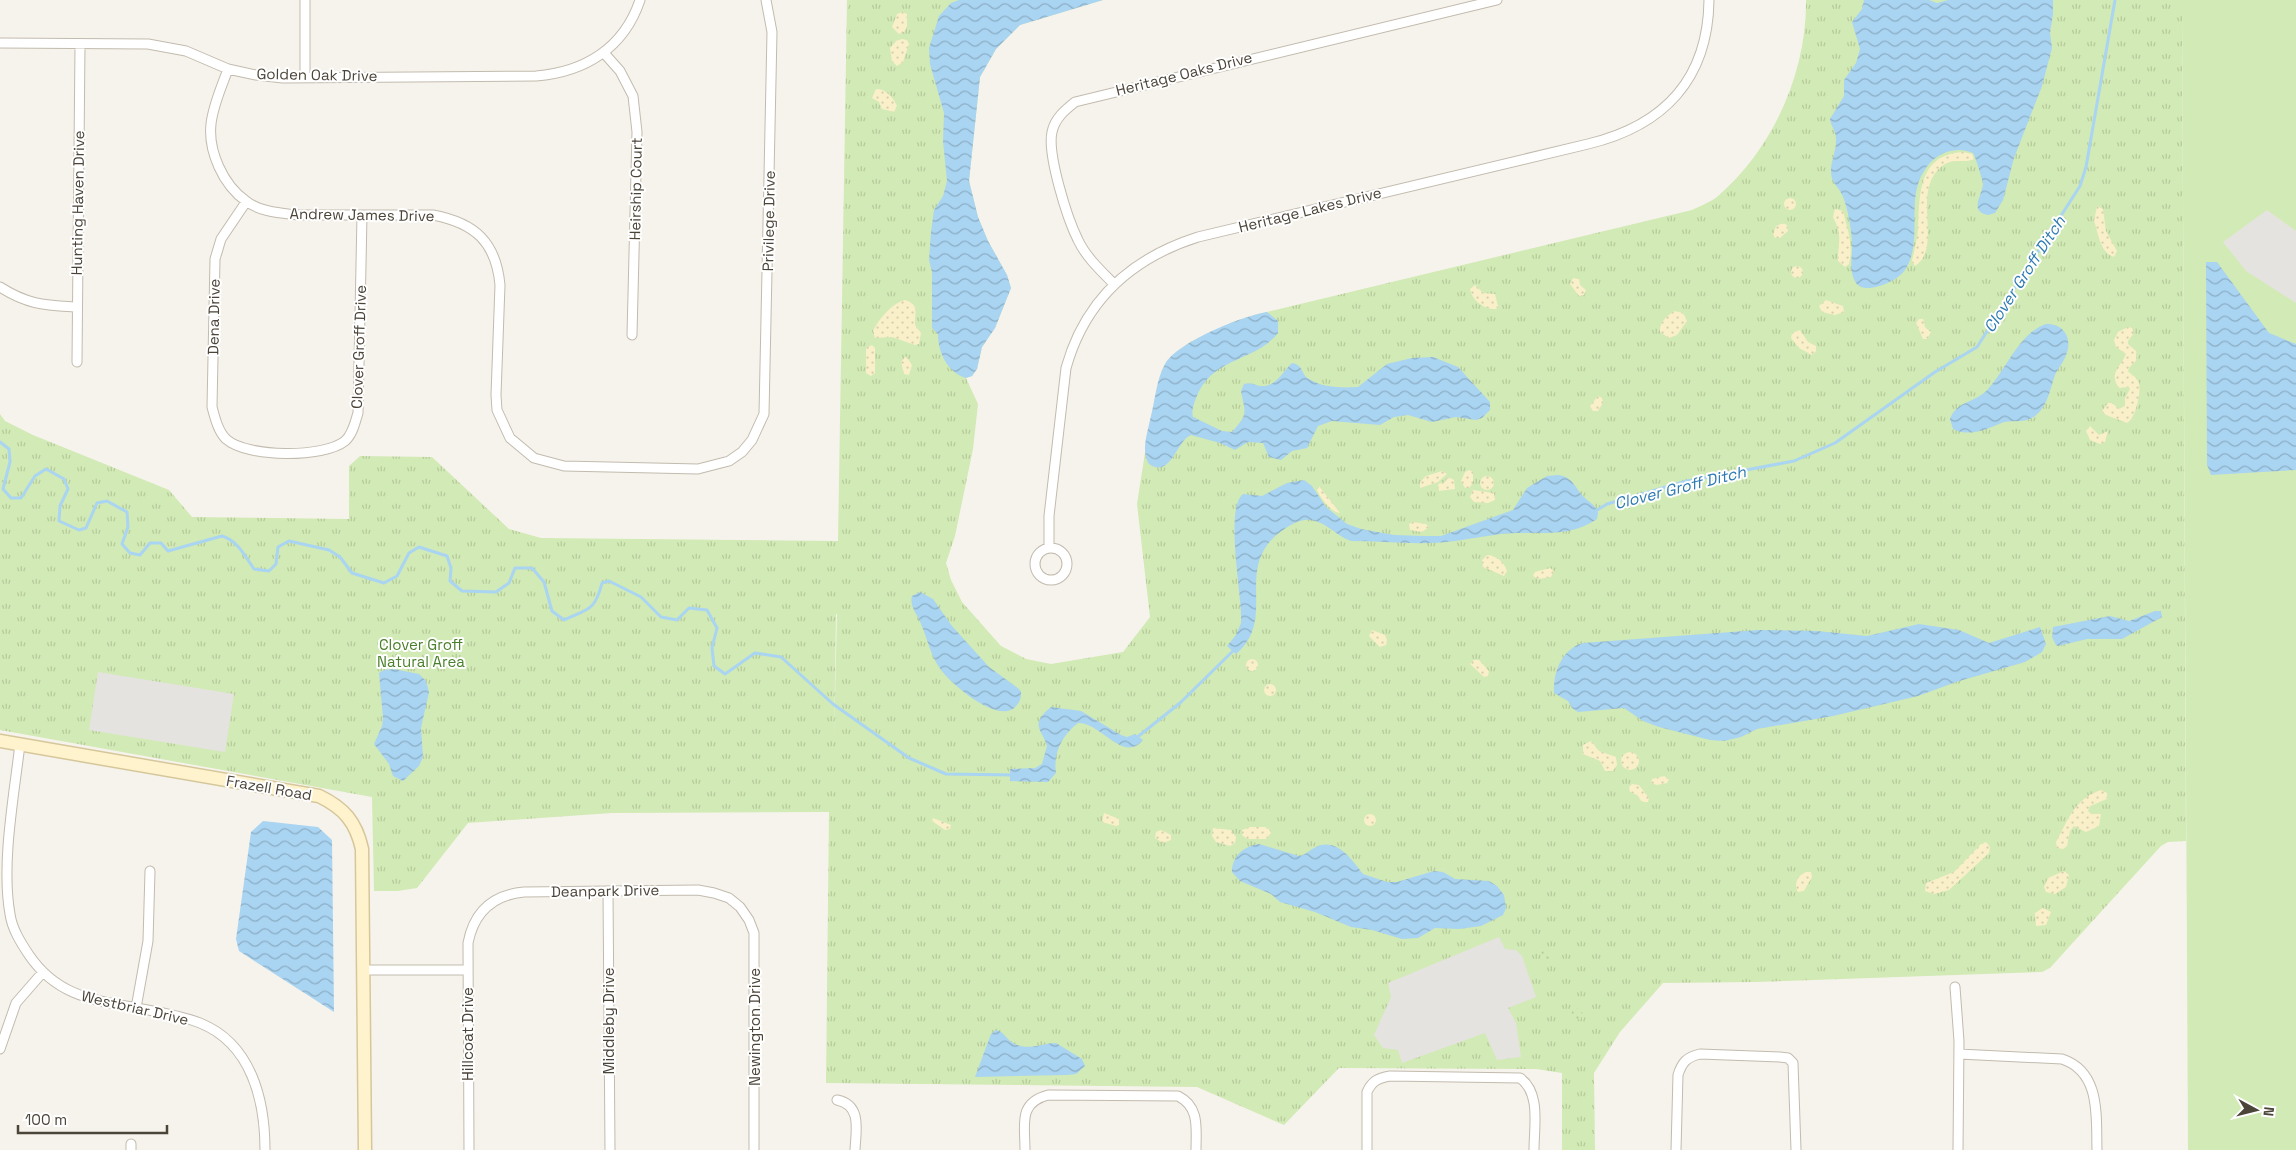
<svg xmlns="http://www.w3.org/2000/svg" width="2296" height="1150" viewBox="0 0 2296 1150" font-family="'Space Grotesk',sans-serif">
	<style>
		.grass { fill: url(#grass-tufts); fill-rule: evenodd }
		.sand { fill: url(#sand-dots) }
		.park { fill: #d2eab5 }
		.garden { fill: url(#garden-dots) }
		.parking { fill: #e5e3e0 }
		.water { fill: url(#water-waves) }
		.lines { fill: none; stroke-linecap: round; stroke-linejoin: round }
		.stream { stroke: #a9d4f2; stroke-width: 3 }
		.street-casing { stroke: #c2bbae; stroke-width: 11 }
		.secondary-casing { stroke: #d6c79b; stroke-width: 15 }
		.street { stroke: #fff; stroke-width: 9 }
		.secondary { stroke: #fff3cd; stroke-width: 12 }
		.labels { text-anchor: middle; stroke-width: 4; stroke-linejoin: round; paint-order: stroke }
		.street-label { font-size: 15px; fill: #4b4439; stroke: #fff }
		.park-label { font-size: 15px; fill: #4a7f2a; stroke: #fff }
		.water-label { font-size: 16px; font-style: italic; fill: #2e7ab2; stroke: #fff }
	</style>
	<defs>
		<pattern id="grass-tufts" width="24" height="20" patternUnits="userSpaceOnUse" patternTransform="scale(1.25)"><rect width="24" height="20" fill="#d2eab5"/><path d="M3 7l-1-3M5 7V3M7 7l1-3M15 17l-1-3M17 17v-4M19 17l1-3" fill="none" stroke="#b6ca9c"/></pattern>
		<pattern id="sand-dots" width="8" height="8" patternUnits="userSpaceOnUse" patternTransform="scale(1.25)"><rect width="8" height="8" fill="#f9efc9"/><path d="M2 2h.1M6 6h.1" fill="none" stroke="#d7cead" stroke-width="1.8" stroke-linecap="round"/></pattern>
		<pattern id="garden-dots" width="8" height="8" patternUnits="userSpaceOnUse" patternTransform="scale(1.25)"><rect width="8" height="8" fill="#d2eab5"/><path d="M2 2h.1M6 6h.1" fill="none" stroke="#b6ca9c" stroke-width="1.8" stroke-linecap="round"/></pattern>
		<pattern id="water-waves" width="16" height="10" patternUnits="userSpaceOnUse" patternTransform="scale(1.25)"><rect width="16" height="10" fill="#a9d4f2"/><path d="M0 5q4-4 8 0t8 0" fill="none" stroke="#8caec5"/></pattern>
	</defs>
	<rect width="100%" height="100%" fill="#f6f3ec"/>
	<path class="grass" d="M847,0H1103L1020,25L996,49L980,77L969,181L978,217L988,241L1007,275L1011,288L995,328L982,347L977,369L972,376L966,378L978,404L973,449L955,536L946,563L951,580L962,602L1001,646L1026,659L1051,664L1123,652L1150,617L1137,504L1149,427L1162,370L1174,354L1190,342L1233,322L1254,315L1692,210C1700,206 1711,202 1718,196C1773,149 1807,72 1806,0H2182L2186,841L2168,842L2161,846L2068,948L2050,968L2042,972L1755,982L1663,983L1620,1032L1594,1073L1595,1150H1562V1073L1536,1069L1339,1068L1284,1125L1197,1087L826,1083L829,812L612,813L468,823L417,888L398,891H374L372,797L0,730V414L5,421L33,435L169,490L192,517L349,519V466L360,456L432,457L509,529L541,538L838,541ZM836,614H837L834,739Z"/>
	<path class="sand" d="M902,12L907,14V27L904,32L899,34L892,27L897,14Z
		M902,39L907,40L909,44L903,62L897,66L892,61L890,48L896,41Z
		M876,89C885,88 894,98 897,106L894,112L882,109L879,102L872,98Z
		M1963,152L1972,154L1974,159C1965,164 1954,157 1942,166C1910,191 1944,247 1915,266L1912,261C1914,251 1917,241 1918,230C1920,195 1917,155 1963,152Z
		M1784 204a6 6 0 1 1 12 0a6 6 0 1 1-12 0Z
		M2097,206L2103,209L2106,231L2117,251L2114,257C2100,253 2098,232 2094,221Z
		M1835,209L1843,211C1847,228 1854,246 1849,264L1845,267L1838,261C1838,241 1843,236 1833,217Z
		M1783,223L1787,225L1788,231L1780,238H1775L1773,234L1776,226Z
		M1791 272a6 6 0 1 1 12 0a6 6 0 1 1-12 0Z
		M1573,278L1579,279L1580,285L1586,290L1584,295L1579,296L1570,284Z
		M1475,285L1483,293L1495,294L1498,306L1497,309C1485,310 1472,301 1470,289Z
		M905,300C919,304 915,312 915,323C915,328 919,329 921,333L919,344L915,345L892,337L875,338L873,331C879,319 892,303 905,300Z
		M1826,300L1843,306L1844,312L1835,315L1822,312L1819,306Z
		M1675,311L1683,313L1687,321L1677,335L1669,338L1660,332C1659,323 1667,315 1675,311Z
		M1919,319H1923L1925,327L1931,332L1927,339H1923L1916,323Z
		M2128,327L2132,328L2134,333L2128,341V344L2136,351C2139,366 2131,361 2128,371C2131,375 2137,377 2139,383C2141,393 2136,418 2127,423L2106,415L2102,411L2108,403H2112L2119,409L2125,406V398L2130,389L2128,387L2119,388C2108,373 2121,367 2126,354L2116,347L2114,340L2118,332Z
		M1800,330L1808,342L1816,346V351L1812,355L1799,348L1791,338L1792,333Z
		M872,345L875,348V373L871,376L866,373V348Z
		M906,356L912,365L909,375L904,374L901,362Z
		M1598,396L1602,398L1603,403L1598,411H1593L1590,406Z
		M2090,426L2099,435L2108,431L2105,442L2100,444L2090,440L2086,431Z
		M1469,470L1473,472V483L1469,488H1465L1461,481L1465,472Z
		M1442,471L1447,474L1438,482L1420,488V482L1426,476Z
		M1480 483a7 7 0 1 1 14 0a7 7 0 1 1-14 0Z
		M1448,477L1454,480L1455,489L1439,491L1438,484L1445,482Z
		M1319,486L1340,513C1331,512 1321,499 1317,490Z
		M1473,490L1494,493L1495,500L1488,503L1474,502L1470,497Z
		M1413,522L1426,524L1429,527L1422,532L1410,530L1409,524Z
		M1487,555C1496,555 1505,563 1507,571L1504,576L1483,567L1482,560Z
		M1550,568L1554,571L1551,577L1538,579L1533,576L1535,572Z
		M1372,630L1385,635L1387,640L1386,645L1380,647L1369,636Z
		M1246 665a6 6 0 1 1 12 0a6 6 0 1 1-12 0Z
		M1474,660H1479L1489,671L1488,676L1484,677L1470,664Z
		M1264 690a6 6 0 1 1 12 0a6 6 0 1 1-12 0Z
		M1591,741L1599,751L1616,757L1617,765L1613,771H1605L1600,761L1583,754V745Z
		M1621 761a9 9 0 1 1 18 0a9 9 0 1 1-18 0Z
		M1664,776L1669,779L1667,783L1657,785L1651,783L1652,779Z
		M1632,784L1639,785L1649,798L1648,802H1642L1637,795L1630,792L1629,787Z
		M2101,790L2107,793V799L2090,806L2088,811L2091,814H2101L2099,826L2086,832L2074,826L2070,831L2067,846L2063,849L2057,848L2056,842C2068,820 2075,798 2101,790Z
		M1104,813L1119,819V825L1116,826L1102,822Z
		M1364 820a6 6 0 1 1 12 0a6 6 0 1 1-12 0Z
		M933,818L951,825L950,829L945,830L932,821Z
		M1265,827L1269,829L1271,833L1266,839H1247L1242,835V830L1250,827Z
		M1213,828L1231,830L1236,837L1235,843L1230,846L1216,842L1212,836Z
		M1161,830L1171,835V840L1163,843L1155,838L1156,832Z
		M1986,842L1990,847L1989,853L1949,890L1934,894L1925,891L1926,883L1954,872L1981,844Z
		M2064,871L2069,875L2066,887L2055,894L2046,892L2044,887L2048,878Z
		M1806,872H1811L1812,877L1804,891L1798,892C1793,884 1798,875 1806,872Z
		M2043,908L2051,912L2046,925L2036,926L2035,913Z"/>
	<path class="park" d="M2182,0H2296V1150H2188Z"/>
	<path class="garden" d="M1543,951H1550V966L1545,964L1541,953Z
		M1571.5 1014a5.5 5.5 0 1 1 11 0a5.5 5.5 0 1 1-11 0Z"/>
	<path class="parking" d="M2267,210L2296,231V303L2246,271L2223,242Z
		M98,672L234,694L225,752L89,730Z
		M1499,937L1505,949L1516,950L1522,956L1536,997L1508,1008L1516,1023L1521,1057L1497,1060L1485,1033L1402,1063L1398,1050L1383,1048L1374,1035L1391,997L1388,983Z"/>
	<path class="water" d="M959,0H1103L1020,25L996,49L980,77L969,181L978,217L988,241L1007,275L1011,288L995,328L982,347L977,369L972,376L966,378C947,372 938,352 938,334L932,328V272L929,260L931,232L934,210L943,196L947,181L943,141L944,113L930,64L929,48L939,16L951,3Z
		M1864,0H1929L1937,3L1948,0H2053V14L2050,33L2052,48L2042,86L2014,158L2003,200L1995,213L1988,215C1968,212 1983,194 1983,183C1982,178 1975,156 1973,153C1954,145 1934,154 1924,171C1905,200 1924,241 1905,270C1898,281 1865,296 1856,283C1848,271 1853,254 1852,241C1851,228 1848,209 1843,197C1841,191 1836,186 1833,181C1827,167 1836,155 1836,141C1837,132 1831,127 1830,119L1844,96V80L1856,63L1860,49L1852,22L1862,9Z
		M2206,262H2217L2269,333L2296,344V470L2211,475L2207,465Z
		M1267,312L1278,321V333C1254,363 1212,356 1196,398C1194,404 1191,411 1193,417L1222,431L1232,432C1249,413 1245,413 1241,391L1244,384C1251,382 1254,385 1260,386C1277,387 1282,372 1292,363C1304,365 1301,375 1309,379C1323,388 1343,388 1358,387L1387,364L1412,358L1433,357L1458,367L1490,402V410L1482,418L1476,420L1456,417L1432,422L1408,415L1394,417L1380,425L1332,421L1318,426L1307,448L1292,451L1281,460L1269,457L1263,443L1248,442L1235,450L1220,443L1191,435C1176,441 1171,479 1149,464C1141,452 1147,434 1150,420C1155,402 1156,380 1165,364C1178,342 1242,316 1267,312Z
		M2046,324C2064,323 2073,339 2066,355C2064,362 2058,368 2055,375C2050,389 2048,406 2035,416C2023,425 2011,418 1999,424C1985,430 1968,437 1953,429L1950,419C1957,400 1976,403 1988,389C2006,370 2019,333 2046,324Z
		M1558,475C1574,477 1575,489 1585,498C1591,504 1595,504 1598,513L1597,519C1566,540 1535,530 1501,534C1485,536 1470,539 1455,541C1421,546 1385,541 1351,541C1336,536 1328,523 1311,520C1301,519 1294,523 1286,528C1229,564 1280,617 1236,654L1227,646L1236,635L1241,623C1243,598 1224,509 1243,494L1262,496L1287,483L1304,480L1312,486L1326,507L1347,524L1361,529L1394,535L1423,536H1441L1513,510L1527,488L1547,476Z
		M920,592L933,599L952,626L989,667L1019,689L1021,692C1021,698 1020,702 1016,706C1000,726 951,684 941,670C930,655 928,640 921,624C918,615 909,606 912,596Z
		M2155,611H2161L2162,617L2122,639H2087L2058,646L2056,645L2052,637L2053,627L2110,616L2129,621Z
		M1919,624L1959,630L1989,643L2040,627L2046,644L2042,652L2025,662L1956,682L1918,696L1833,716L1757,729L1741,737L1724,741L1710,740L1659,727L1643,721L1624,708L1578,712L1572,708L1568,701L1554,693C1553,672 1562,649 1583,643L1758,630L1817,631L1867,636Z
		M394,669L419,674L426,681L429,692L421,728L423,757L419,766L403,781L393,776L389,764L374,744L382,726L383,718L379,673L384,670Z
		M1051,707L1081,711L1121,735L1127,737L1135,734L1143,740C1123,764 1101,722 1078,723C1062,735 1053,753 1056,773L1048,782L1010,781V769L1035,768L1042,764L1047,746C1042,729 1029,725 1051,707Z
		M263,821L318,827L332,840L334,1012L239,951L236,939L251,832Z
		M1259,844L1299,856C1306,855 1309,850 1316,847C1337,837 1352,860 1363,874L1387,882H1397L1434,871L1443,872L1455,879L1489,881L1497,886L1504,895L1506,908L1503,915L1481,926L1459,929L1435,928L1418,938L1402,939L1372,930L1351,927L1315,912L1280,902L1271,894L1240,881L1232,872C1232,856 1244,846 1259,844Z
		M996,1030C1005,1032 1007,1041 1015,1044C1029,1051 1042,1043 1056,1043L1082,1059L1085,1066L1076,1074L1067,1075L975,1077L991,1034Z"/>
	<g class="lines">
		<path class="stream" d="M0,442L9,449L10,462L3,489L11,498H21L35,476L46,469L64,479L68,489L60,506L59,521L79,530L86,528L97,503L107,501L127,512L128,527L122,544L130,553L140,555L150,543H161L168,551L222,536C238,541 245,556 254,569L269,571L276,564L278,547L289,541L329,550L340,557L352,573L384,583L397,576L409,553L419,547L447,556L451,568L450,581L462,591L496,592L509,583L515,568H532L544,582L552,611L564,620C588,609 595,611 602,583L609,581L641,597L661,617L677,620L689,608L707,610L717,628L712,648L714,666L725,674L755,653L781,657L833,704L909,758L946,774L1014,775
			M1594,512L1607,504L1687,481L1794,461L1835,443L1935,372L1977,347L2080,186L2086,167L2115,0
			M1135,739L1180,703L1235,649"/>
		<g class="street-casing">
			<path id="street" d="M0,43L148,44L186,51L228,69L256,75L283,78L536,76C585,72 624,48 640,0
				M604,53L620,71L633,96L637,132L632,335
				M228,69C222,86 213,105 211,124C208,151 223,185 246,201C260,212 280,213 297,215H433C475,223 496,242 500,285L496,395L497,410L510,438L534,458L564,466L698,469L729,461L742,452L752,440L764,414L772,32L766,0
				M305,77V0
				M246,202L221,239L215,259L212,407C215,418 218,431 226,439C247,458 324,458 345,441C353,434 355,422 358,413L362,215
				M1114,284C1101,271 1086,257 1078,240C1067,218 1047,154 1052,132C1055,118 1065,110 1075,102L1497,0
				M0,287C28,305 45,305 77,307
				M77,362L80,45
				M1035 564a16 16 0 1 1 32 0a16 16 0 1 1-32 0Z
				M1049,548V516L1066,368C1085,300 1132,258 1198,237L1588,144C1663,126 1708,80 1709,0
				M20,744C14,796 1,864 10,914C12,929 21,943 29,955C57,996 93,1000 137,1008C158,1012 180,1015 200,1023C252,1044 265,1101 265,1150
				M608,891L610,1150
				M363,970H467
				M1955,987L1959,1041L1958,1150
				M136,1008L148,941L150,871
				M0,1049L16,1003L43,972
				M1959,1054L2062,1059C2101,1072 2096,1116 2097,1150
				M837,1100C862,1105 856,1130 855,1150
				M131,1150V1144
				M469,1150L468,943C474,912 493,895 524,892L698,890L714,893L729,898L740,907L749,920L754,933V1150
				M1025,1150C1025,1124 1018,1103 1048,1095L1178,1096C1200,1107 1196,1128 1196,1150
				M1367,1150V1092C1372,1081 1378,1078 1390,1076L1520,1078C1541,1093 1534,1126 1534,1150
				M1676,1150L1678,1075C1682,1062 1687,1057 1700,1054L1780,1057L1788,1058L1793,1063L1796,1150"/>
		</g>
		<g class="secondary-casing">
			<path id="secondary" d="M0,741L319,796C344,808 356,822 362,849L365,1150"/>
		</g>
		<use href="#street" class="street"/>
		<use href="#secondary" class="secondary"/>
	</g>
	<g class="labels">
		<g class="street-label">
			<text transform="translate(1184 74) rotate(-14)" y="5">Heritage Oaks Drive</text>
			<text transform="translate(317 75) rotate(1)" y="5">Golden Oak Drive</text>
			<text transform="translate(636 189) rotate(-89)" y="5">Heirship Court</text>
			<text transform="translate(78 203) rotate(-89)" y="5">Hunting Haven Drive</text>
			<text transform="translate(1310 210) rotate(-14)" y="5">Heritage Lakes Drive</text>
			<text transform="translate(362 215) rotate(1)" y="5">Andrew James Drive</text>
			<text transform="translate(769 221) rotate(-89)" y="5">Privilege Drive</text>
			<text transform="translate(214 317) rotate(-89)" y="5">Dena Drive</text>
			<text transform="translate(359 347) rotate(-88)" y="5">Clover Groff Drive</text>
			<text transform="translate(269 788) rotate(10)" y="5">Frazell Road</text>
			<text transform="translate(605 891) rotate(-1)" y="5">Deanpark Drive</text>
			<text transform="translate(135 1008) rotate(13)" y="5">Westbriar Drive</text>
			<text transform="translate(609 1021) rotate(-90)" y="5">Middleby Drive</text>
			<text transform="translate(755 1027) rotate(-90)" y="5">Newington Drive</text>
			<text transform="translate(468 1034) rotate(-90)" y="5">Hillcoat Drive</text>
		</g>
		<g class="park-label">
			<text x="421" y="650">Clover Groff<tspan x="421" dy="17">Natural Area</tspan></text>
		</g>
		<g class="water-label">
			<text transform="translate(2024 274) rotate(-57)" y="6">Clover Groff Ditch</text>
			<text transform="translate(1680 487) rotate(-14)" y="6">Clover Groff Ditch</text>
		</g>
	</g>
	<g transform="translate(2256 1110) rotate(97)" stroke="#ffffff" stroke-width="4" paint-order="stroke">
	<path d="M0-4L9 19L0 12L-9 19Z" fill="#4b4439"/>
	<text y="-8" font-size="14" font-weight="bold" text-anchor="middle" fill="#4b4439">N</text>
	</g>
	<path d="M18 1125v8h149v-8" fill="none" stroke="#4b4439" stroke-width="2.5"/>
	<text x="25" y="1125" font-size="15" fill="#4b4439" stroke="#ffffff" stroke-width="4" paint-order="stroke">100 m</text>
</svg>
